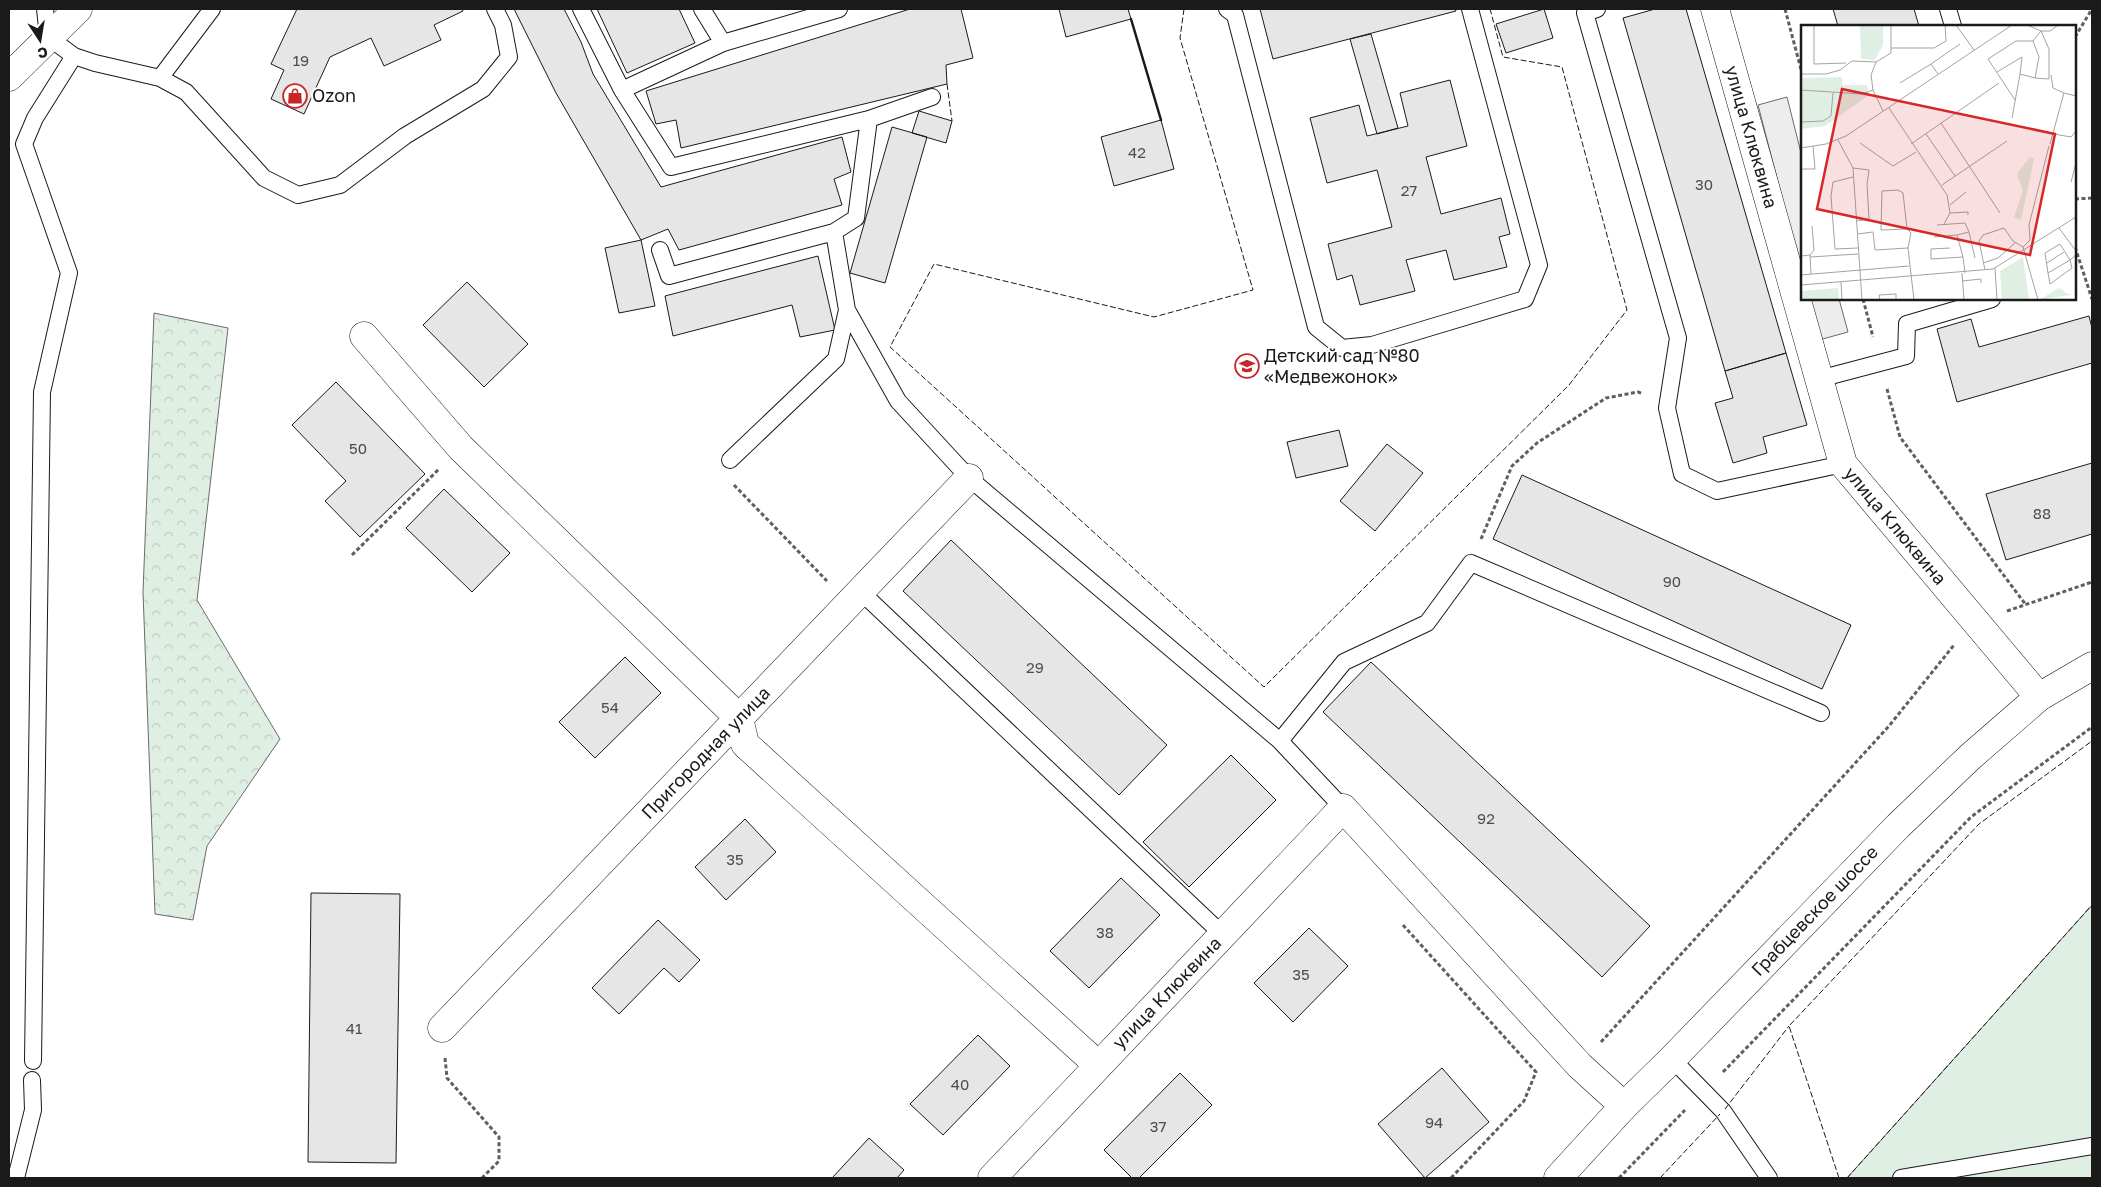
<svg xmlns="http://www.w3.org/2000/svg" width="2101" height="1187" viewBox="0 0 2101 1187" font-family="'Golos Text',sans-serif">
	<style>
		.forest { fill: url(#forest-crowns); stroke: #6a6a6a }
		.park { fill: #e0efe3; stroke: #6a6a6a }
		.parking { fill: #ededed; stroke: #6a6a6a }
		.building { fill: #e6e6e6; stroke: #1a1a1a }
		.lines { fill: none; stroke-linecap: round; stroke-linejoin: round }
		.lane-casing { stroke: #1a1a1a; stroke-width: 18 }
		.street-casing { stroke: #1a1a1a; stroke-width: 29 }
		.secondary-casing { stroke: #1a1a1a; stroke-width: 29 }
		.primary-casing { stroke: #1a1a1a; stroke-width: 29 }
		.path { stroke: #5f5f5f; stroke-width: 3; stroke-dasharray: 4 2.5; stroke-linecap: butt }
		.lane { stroke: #fff; stroke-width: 16 }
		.street { stroke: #fff; stroke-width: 28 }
		.secondary { stroke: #fff; stroke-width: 28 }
		.primary { stroke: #fff; stroke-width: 28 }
		.fence { stroke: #1a1a1a; stroke-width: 1; stroke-dasharray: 6 2.5; stroke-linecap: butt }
		.wall { stroke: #1a1a1a; stroke-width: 2.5 }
		.labels { text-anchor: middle; stroke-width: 4; stroke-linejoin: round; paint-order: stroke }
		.number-label { font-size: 15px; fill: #4d4d4d }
		.poi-label { font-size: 18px; fill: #1a1a1a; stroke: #fff; text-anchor: start }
		.street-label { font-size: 18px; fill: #1a1a1a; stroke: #fff }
		.inset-road { fill: none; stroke: #a3a3a3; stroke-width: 1 }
		.view { fill: #d62828; fill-opacity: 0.15; stroke: #d62828; stroke-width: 2.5 }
		.inset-edge { fill: none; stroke: #1a1a1a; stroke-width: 2.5 }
	</style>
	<defs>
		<pattern id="forest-crowns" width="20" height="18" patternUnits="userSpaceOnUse" patternTransform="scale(1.25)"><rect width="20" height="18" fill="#e0efe3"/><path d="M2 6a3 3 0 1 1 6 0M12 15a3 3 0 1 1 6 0" fill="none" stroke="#c0ccc2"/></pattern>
	</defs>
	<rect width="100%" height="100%" fill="#fff"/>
	<path class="forest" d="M154,313L228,328L197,600L280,739L207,846L193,920L155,914L143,592Z"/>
	<path class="park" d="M2092,905V1178H1847Z"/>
	<path class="parking" d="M1787,97L1802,157V274L1758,105Z
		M1809,299H1839L1848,332L1819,340Z"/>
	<path class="building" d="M297,9H462L463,11L434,25L441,40L384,66L371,38L330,57L304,114L271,99L284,70L271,64Z
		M514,9H564L581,42L593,74L661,187L842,137L851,172L834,179L842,205L679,250L668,229L641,240L556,93Z
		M597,9H679L695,43L627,73Z
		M910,9H961L973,58L946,65L947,84L681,148L676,120L656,124L646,91Z
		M1059,9H1128L1131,19L1066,37Z
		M1260,9H1455L1456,11L1273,59Z
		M1544,9L1553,38L1506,53L1496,24Z
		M1655,9H1686L1786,353L1725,371L1623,18Z
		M1833,9H1914L1919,26H1838Z
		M1371,34L1398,128L1377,134L1350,39Z
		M1450,80L1467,146L1426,157L1441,214L1501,198L1510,234L1499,237L1507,267L1454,280L1446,250L1406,260L1415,291L1360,305L1352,275L1337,280L1328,244L1392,227L1377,170L1327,183L1310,118L1359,105L1367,136L1408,126L1400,93Z
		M919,111L952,121L946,143L912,133Z
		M1161,120L1174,169L1114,186L1101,137Z
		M892,127L927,137L885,283L850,273Z
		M641,240L655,306L619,313L605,248Z
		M818,256L835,330L800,337L792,305L673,336L665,296Z
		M467,282L528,344L484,387L423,325Z
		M2089,316L2092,328V363L1957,402L1937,329L1971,319L1979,347Z
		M1786,353L1807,425L1763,437L1767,453L1733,463L1715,403L1733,398L1725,371Z
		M336,382L425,474L360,537L325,501L346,481L292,425Z
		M1339,430L1348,466L1296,478L1287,442Z
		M1387,444L1423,473L1375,531L1340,501Z
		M2092,463V534L2006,560L1986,494Z
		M1522,475L1851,625L1822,689L1493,539Z
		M444,489L510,553L472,592L406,528Z
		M951,540L1167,745L1119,795L903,591Z
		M625,657L661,693L595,758L559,722Z
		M1371,662L1650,926L1602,977L1323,712Z
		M1231,755L1276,800L1189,887L1143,842Z
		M745,819L776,852L726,900L695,867Z
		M1121,878L1160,915L1089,988L1050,951Z
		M311,893L400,894L396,1163L308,1162Z
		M658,920L700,960L679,982L664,968L619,1014L592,988Z
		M1309,928L1348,966L1293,1022L1254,983Z
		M978,1035L1010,1066L943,1135L910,1104Z
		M1442,1068L1489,1122L1425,1178L1378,1124Z
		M1180,1073L1212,1105L1139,1178H1132L1104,1150Z
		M869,1138L904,1170L897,1178H832Z"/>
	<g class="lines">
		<g class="lane-casing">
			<path id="lane" d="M581,9L622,90L723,43L702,9
				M1227,9L1235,15L1316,327L1342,348L1372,345L1525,299L1539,265L1470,9
				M1597,9L1585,13L1678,338L1667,408L1682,474L1717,491L1843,464
				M1948,9L1953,26
				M723,43L839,9
				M74,56L95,63L160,78L186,92L264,178L298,195L340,185L405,136L483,89L509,57L503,25L495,9
				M160,78L212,9
				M622,90L671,167L869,119L932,97
				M834,232L847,310L898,401L969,478L1280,741L1343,808
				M660,250L669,276L834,232L856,218L869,119
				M1819,379L1906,356L1907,324L1992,299
				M730,460L836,359L847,310
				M860,591L1222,934
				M1280,741L1344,662L1427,623L1471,563L1821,713
				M1672,1059L1723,1111L1769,1178
				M33,1061L42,392L69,273L24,144L35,118L74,56L48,37L45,9
				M16,1178L33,1110L32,1080
				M1901,1178L2092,1146"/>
		</g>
		<g class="street-casing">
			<path id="street" d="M1715,9L1843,464L2039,697
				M364,336L461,448L739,718L745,744L1098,1065
				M442,1028L969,478
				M992,1178L1343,808L1580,1066L1624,1106"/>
		</g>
		<g class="secondary-casing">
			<path id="secondary" d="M9,77L78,9"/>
		</g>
		<g class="primary-casing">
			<path id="primary" d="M1558,1178L1624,1106L1672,1059L1898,826L1970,757L2039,697L2092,666"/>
		</g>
		<path class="path" d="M1785,9L1802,73
			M2075,37L2092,9
			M2075,199L2092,198
			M2075,247L2092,299
			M1863,299L1873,337
			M1887,389L1900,437L2026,605
			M734,485L827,581
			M1481,539L1512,466L1537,443L1606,398L1638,392L1643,394
			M352,555L439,469
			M2007,611L2092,582
			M1403,925L1536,1072L1524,1101L1451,1178
			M1601,1042L1889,726L1954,645
			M445,1058L447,1078L499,1137V1161L482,1178
			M1723,1072L1971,817L2092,727
			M1619,1178L1685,1110"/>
		<use href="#lane" class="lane"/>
		<use href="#street" class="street"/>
		<use href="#secondary" class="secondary"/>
		<use href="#primary" class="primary"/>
		<path class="fence" d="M1184,9L1180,38L1253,290L1154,317L934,264L890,347L1264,687L1569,385L1627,310L1562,67L1503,57L1490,9
			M947,84L952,121
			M1725,1109L1789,1026
			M1660,1178L1720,1114
			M1839,1178L1789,1026L1979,824L2092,741
			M1847,1178L2092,905"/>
		<path class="wall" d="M1131,19L1161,120"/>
	</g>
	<defs>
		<g id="shop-ring" transform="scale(1.25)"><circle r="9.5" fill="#fff" stroke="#c62828" stroke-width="1.5"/><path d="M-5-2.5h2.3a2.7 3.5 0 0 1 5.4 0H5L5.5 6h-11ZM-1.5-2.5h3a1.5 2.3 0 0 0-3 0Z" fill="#c62828"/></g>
		<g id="school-ring" transform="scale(1.25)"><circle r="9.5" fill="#fff" stroke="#c62828" stroke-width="1.5"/><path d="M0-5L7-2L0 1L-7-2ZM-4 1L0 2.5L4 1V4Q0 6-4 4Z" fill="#c62828"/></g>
	</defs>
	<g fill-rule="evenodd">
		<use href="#shop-ring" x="295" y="96"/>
		<use href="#school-ring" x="1247" y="366"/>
	</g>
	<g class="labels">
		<g class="number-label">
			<text x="301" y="66">19</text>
			<text x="1137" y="158">42</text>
			<text x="1704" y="190">30</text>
			<text x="1409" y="196">27</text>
			<text x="358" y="454">50</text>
			<text x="2042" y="519">88</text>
			<text x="1672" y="587">90</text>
			<text x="1035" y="673">29</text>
			<text x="610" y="713">54</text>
			<text x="1486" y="824">92</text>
			<text x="735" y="865">35</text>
			<text x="1105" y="938">38</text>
			<text x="1301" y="980">35</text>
			<text x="354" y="1034">41</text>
			<text x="960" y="1090">40</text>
			<text x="1434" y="1128">94</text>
			<text x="1158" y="1132">37</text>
		</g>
		<g class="poi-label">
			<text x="312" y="102">Ozon</text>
			<text x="1264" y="362">Детский сад №80<tspan x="1264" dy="21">«Медвежонок»</tspan></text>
		</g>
		<g class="street-label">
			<text transform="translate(1751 137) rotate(74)" y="6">улица Клюквина</text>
			<text transform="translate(1895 526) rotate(50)" y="6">улица Клюквина</text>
			<text transform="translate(706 753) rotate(-46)" y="6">Пригородная улица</text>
			<text transform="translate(1815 911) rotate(-46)" y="6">Грабцевское шоссе</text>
			<text transform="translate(1167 993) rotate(-46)" y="6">улица Клюквина</text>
		</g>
	</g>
	<g transform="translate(1801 25)">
		<rect width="275" height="275" fill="#fff"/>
		<path d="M222,232L228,275H201L199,246ZM37,263L38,275H0V266ZM258,263L267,269H275L238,275Z" fill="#e0efe3"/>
		<path d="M59,0H82V20L74,35L60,34ZM229,132L233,134L220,195L213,192L222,165L216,149Z" fill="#e0efe3"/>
		<path d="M41,52V60H66L68,70L24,101L0,104V53Z" fill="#e0efe3"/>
		<path class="inset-road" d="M13,0V39L45,38M155,0L173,25M226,0L240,6H249L257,0M90,23H133L145,16L144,0M196,47L221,32L219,49L234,53M0,49H25L39,45L51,36L75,37M137,49L130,39L159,19M250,50L252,63L263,68M99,58L130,39M0,65L61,69L72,65M214,75L187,34L215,16H232L240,6L248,24V54L234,53L238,32L232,16M88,83L146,170L149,188M82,86L72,65L70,50L75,37L90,28V0M211,93L219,49M0,97L22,96L30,91L32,68M140,98L199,188M125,109L154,151M253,109L270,112L275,106M37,115L52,143L61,275M59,118L92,141L115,127M110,119L198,58M249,119L263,68L275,71M0,123L25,119L45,111L211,0M52,143L68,145L66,159L68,194L55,196M0,144H14L12,121M52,152L32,157L30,171L34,224L57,223M270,157L275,138M141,160L206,116M149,180L165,167M143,199L149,188L167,187V190M136,200L164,198L168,207M258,203L275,226M56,209L72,207L74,225L107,223L110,208L106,204L80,205L81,166L97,165L102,168L106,204M133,212L156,210M107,223L113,275M149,223L130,224V234L162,232L164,248M9,230L13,225L11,201M0,231L9,230L10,249M9,232L57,229M162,232L156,210L168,207L174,233M182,238L197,233L214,218M246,238L263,227M194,243L196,275M184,245L178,216L182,210L203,203L212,216L222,222M161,248L163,275M247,248L249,259L271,243L269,235L259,219L244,228L247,248L269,235L275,230M0,250L108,241M161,256L180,254V258M40,257L41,275M0,260L192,244L275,192M79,275L78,270L95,269V275M237,275L222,222L229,215L228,200L248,121"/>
		<path class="view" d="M41,64L254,109L229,230L16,184Z"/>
		<rect width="275" height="275" class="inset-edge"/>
	</g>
	<rect width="2101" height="1187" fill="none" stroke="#1a1a1a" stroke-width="20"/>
	<g transform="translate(40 40) rotate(168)" stroke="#ffffff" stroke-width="4" paint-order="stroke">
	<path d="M0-4L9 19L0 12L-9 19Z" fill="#1a1a1a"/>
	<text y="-8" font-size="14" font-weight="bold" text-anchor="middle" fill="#1a1a1a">С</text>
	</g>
</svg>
